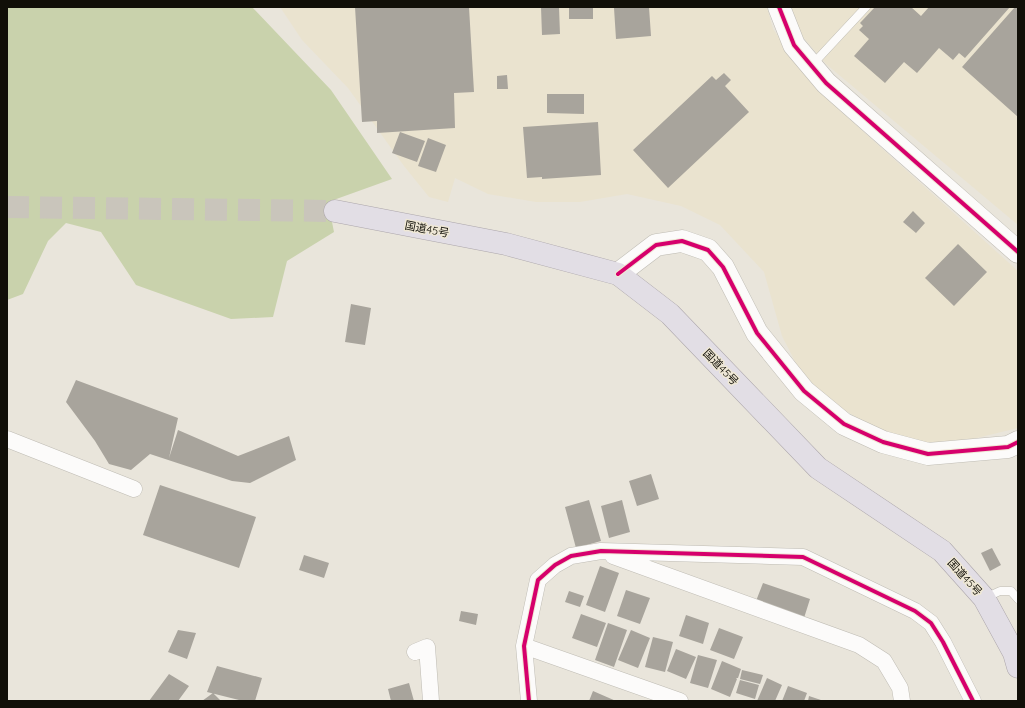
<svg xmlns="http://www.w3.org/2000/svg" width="1025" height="708" viewBox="0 0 1025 708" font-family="Quicksand,'Noto Sans JP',sans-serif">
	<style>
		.built { fill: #eae3cf }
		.forest { fill: #c9d2ac }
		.building { fill: #a8a49c }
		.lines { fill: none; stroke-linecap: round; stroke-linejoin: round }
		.highway-tunnel { stroke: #c9c5bb; stroke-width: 22; stroke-dasharray: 22 11; stroke-linecap: butt }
		.lane-casing { stroke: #bfbcb4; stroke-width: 9 }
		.street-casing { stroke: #bfbcb4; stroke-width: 17 }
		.secondary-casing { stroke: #bfbcb4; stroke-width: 23 }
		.highway-casing { stroke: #aca6ab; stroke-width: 23 }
		.lane { stroke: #fcfbfa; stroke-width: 8 }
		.street { stroke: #fcfbfa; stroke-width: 16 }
		.secondary { stroke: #fcfbfa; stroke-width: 22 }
		.highway { stroke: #e2dee5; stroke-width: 22 }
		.cycleway-casing { stroke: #efe8d5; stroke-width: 6 }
		.cycleway { stroke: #d6006c; stroke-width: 4 }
		.labels { text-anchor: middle; stroke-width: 3; stroke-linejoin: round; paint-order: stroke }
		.street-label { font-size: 11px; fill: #110f08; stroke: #efe8d5 }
	</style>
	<rect width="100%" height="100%" fill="#e9e5db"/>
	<path class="built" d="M280,7H767L773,29L816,89L1018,271V428L960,442L914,444L876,429L841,408L804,379L782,336L764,272L720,225L681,206L627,194L580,202H536L488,194L455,178L448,202L429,197L404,166L348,88L302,40Z
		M789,7H1018V225L826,64L802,36Z"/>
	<path class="forest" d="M7,7H252L331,90L392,179L328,202L334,232L287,261L273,317L231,319L136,285L101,232L66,223L48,241L23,294L7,300Z"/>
	<path class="building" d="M355,7H469L474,92L454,93L455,128L377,133V121L362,122Z
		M541,7H559L560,34L542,35Z
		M569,7H593V19H569Z
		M649,7L651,36L616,39L614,8Z
		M875,7H911L921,16L929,7H1010L965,58L959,53L953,60L939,48L917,73L904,62L885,83L854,56L869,39L859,30L863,26L860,23Z
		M1015,7H1018V117L962,67Z
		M724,73L731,80L725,86L749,112L668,188L633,150L712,76L716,80Z
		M507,75L508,89H497V76Z
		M547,94H584V114L547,113Z
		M598,122L601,175L542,179V177L527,178L523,127Z
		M400,132L425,141L417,162L392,153Z
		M428,138L446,145L436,172L418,166Z
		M913,211L925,223L916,233L903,222Z
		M958,244L987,272L954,306L925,278Z
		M351,304L371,308L365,345L345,342Z
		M76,380L178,418L169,458L178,430L238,456L289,436L296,460L250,483L232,481L150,454L131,470L109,464L95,441L66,402Z
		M651,474L659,499L637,506L629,481Z
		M160,485L256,517L239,568L143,535Z
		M589,500L601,541L576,548L565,507Z
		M622,500L630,532L609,538L601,506Z
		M992,548L1001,565L990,571L981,553Z
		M304,555L329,563L324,578L299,570Z
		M600,566L619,573L605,612L586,605Z
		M763,583L810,599L804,618L756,601Z
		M626,590L650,598L640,624L617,616Z
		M569,591L584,596L580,607L565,602Z
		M461,611L478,614L476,625L459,621Z
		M581,614L606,623L597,647L572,638Z
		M686,615L709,623L703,644L679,636Z
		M608,623L627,630L614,667L595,660Z
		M719,628L743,637L734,659L710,650Z
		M178,630L196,633L187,659L168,652Z
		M631,630L650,638L638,668L618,660Z
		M653,637L673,642L665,672L645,667Z
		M676,649L696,657L686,679L667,671Z
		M698,655L717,660L708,688L690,683Z
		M722,661L741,669L738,678H736L737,679L730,697L711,689Z
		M217,666L262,678L255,701H243L207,692Z
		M742,670L763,675L760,684L740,679Z
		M169,674L189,686L178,701H149Z
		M767,678L782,685L775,701H757Z
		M740,680L759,685L755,699L736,693Z
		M409,683L414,701H391L388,689Z
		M788,686L807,693L804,701H782Z
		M593,691L616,701H589Z
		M213,693L221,701H202Z
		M809,696L824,701H808Z"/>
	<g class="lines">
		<path class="highway-tunnel" d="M7,207L335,211"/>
		<g class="lane-casing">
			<path id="lane" d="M812,65L866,7
				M985,598L1000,591H1011L1018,599"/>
		</g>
		<g class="street-casing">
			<path id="street" d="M7,439L134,489
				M613,556L859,645L884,661L900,688L902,701
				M524,646L680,701
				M415,652L427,647L431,701
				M529,701L524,646L538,580L555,565L571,556L601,551L803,557L915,611L931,623L943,642L973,701"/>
		</g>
		<g class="secondary-casing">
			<path id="secondary" d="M779,7L794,45L826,83L1018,252
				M618,274L656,245L682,241L708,250L723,267L757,333L804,391L844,424L883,442L928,454L1008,447L1018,442"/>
		</g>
		<g class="highway-casing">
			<path id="highway" d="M335,211L506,244L618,274L670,314L818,468L942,551L984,598L1014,653L1018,667"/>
		</g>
		<use href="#lane" class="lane"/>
		<use href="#street" class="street"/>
		<use href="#secondary" class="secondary"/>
		<use href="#highway" class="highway"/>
		<g class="cycleway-casing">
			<path id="cycleway" d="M779,7L794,45L826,83L1018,252
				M618,274L656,245L682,241L708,250L723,267L757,333L804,391L844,424L883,442L928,454L1008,447L1018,442
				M529,701L524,646L538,580L555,565L571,556L601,551L803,557L915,611L931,623L943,642L973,701"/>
		</g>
		<use href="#cycleway" class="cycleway"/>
	</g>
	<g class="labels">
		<g class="street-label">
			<text transform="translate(427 229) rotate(11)" y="4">国道45号</text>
			<text transform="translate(721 367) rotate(46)" y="4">国道45号</text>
			<text transform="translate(965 577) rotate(48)" y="4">国道45号</text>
		</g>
	</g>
	<rect width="1025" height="708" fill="none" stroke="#110f08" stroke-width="16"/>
</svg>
